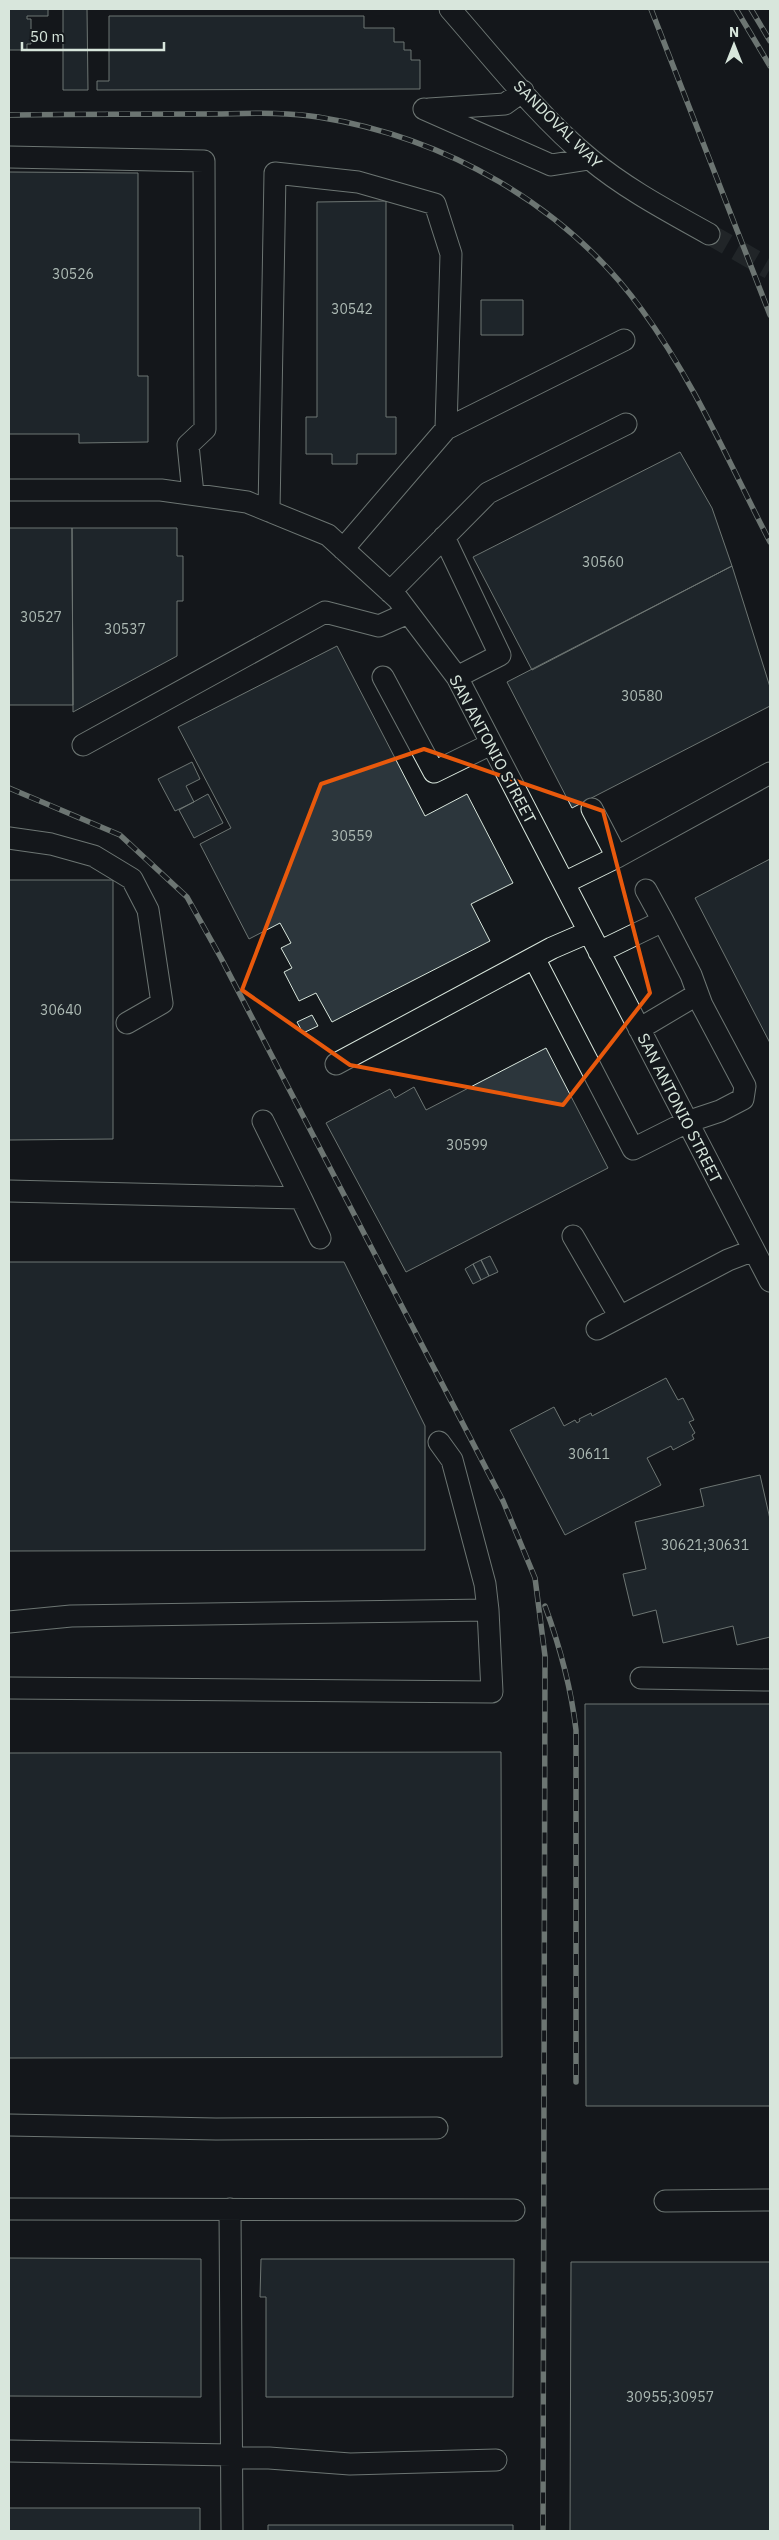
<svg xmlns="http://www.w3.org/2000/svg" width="779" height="2540" viewBox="0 0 779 2540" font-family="'IBM Plex Sans',sans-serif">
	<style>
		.building { fill: #2c363c; stroke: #d8e6dc }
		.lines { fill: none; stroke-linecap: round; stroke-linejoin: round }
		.minor-tunnel { stroke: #313739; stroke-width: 21; stroke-dasharray: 21 11; stroke-linecap: butt }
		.minor-casing { stroke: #d8e6dc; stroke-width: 23 }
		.minor { stroke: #14181c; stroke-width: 21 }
		.rail-casing { stroke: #d8e6dc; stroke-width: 5.5 }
		.rail { stroke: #14181c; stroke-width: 4; stroke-dasharray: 11; stroke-linecap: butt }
		.marked { fill: none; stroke: #e8590c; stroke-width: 4; stroke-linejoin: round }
		.labels { text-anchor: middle; stroke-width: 4; stroke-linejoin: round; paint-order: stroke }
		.number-label { font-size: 14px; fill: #adbab4 }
		.street-label { font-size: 16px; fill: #d8e6dc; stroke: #14181c }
	</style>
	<rect width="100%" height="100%" fill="#14181c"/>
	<path class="building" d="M9,9H48V16H27V19H31V44H27V50H9Z
		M63,9H87L88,90H63Z
		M109,16H364V28H394V42H404V50H411V60H420V89L97,90V81H109Z
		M9,172L138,173V376H148V442L79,443V434H9Z
		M386,201V417H396V454H357V464H332V454H306V417H317V202Z
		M481,300H523V335H481Z
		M680,452L712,508L732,566L532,670L473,557Z
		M9,528H72L73,705H9Z
		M72,528H177V556H183V601H177V656L73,712Z
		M732,566L770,687V706L572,808L507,682Z
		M337,646L425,816L467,794L513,883L471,904L490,941L332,1022L316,993L299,1001L284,972L292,968L281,948L291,943L280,923L249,939L200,844L231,828L178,727Z
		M192,762L200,779L186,786L194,802L175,811L158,779Z
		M208,794L223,823L194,838L179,810Z
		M770,859V1043L695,898Z
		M9,880H113V1139L9,1140Z
		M312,1015L318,1026L303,1033L297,1022Z
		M546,1048L608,1168L406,1272L326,1123L390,1089L395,1098L414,1087L426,1110Z
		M490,1256L498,1272L489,1276L481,1260Z
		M481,1260L489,1276L481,1280L473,1264Z
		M9,1262H344L425,1426V1550L9,1551Z
		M473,1264L481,1280L473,1284L465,1269Z
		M666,1378L678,1400L683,1398L694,1420L689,1422L695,1433L692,1435L694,1439L673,1450L671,1446L647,1458L661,1485L565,1535L510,1430L554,1407L564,1426L575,1420L577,1423L580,1421L579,1419L591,1413L592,1416Z
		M760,1475L770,1519V1637L737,1645L733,1626L663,1643L656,1610L633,1616L623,1574L646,1569L635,1522L704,1506L700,1489Z
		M585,1704H770V2106H586Z
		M501,1752L502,2057L9,2058V1753Z
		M9,2258L201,2259V2397L9,2396Z
		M261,2259H514L513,2397H266V2297H260Z
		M571,2262H770V2531H570Z
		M9,2508H200V2531H9Z
		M268,2525H513V2531H268Z"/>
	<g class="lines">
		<path class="minor-tunnel" d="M709,234L770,269"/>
		<g class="minor-casing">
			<path id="minor" d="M450,9C493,58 539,117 590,159C626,189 668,211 709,234
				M424,109L551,165L589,159
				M429,109L505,104L523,91
				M9,157L204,161L205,429L188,445L193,494
				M9,490H161L247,502L328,535L398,599L457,677L770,1281
				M269,511L275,173L358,182L435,204L451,254L446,429
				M444,537L500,655L457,677
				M343,549L446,429L624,340
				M390,592L488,493L626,424
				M383,677L434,772L491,744
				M83,745L325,612L379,626L408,613
				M9,838L51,844L94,856L132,879L148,910L162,1003L127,1023
				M617,857L770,773
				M564,883L617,857L592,809
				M646,890L663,921
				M534,958L633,1149L687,1122L720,1111L743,1099L745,1086L702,1005L691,975L663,921L599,952
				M639,1029L698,994
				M336,1064L552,948L589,932
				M9,1191L301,1198L263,1121
				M301,1198L320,1238
				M573,1236L620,1317
				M597,1329L728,1260L754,1250
				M439,1442L452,1460L485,1584L488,1610
				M9,1622L71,1616L488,1610L492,1692L9,1688
				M641,1678L770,1680
				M9,2125L216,2129L437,2128
				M665,2201L770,2200
				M9,2209L514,2210
				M230,2209L232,2531
				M9,2451L231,2455
				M231,2458H269L350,2464L496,2460"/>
		</g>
		<use href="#minor" class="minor"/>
		<g class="rail-casing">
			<path id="rail" d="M651,9L770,315
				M736,9L770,66
				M751,9L770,41
				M9,115C73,114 138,114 202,114C240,114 281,111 318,117C445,137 566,205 642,310C694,381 730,465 770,542
				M9,788L120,835L187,897L221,958L503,1501L535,1578L545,1656L543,2531
				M545,1606C560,1647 571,1687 576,1730V2082"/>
		</g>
		<use href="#rail" class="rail"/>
	</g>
	<path d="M0 0H779V2540H0ZM424,749L603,811L650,993L563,1105L350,1065L242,990L321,784Z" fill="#14181c" fill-opacity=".55" fill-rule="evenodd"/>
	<path class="marked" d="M424,749L603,811L650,993L563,1105L350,1065L242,990L321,784Z"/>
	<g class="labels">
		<g class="number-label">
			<text x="73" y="279">30526</text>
			<text x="352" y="314">30542</text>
			<text x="603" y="567">30560</text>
			<text x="41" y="622">30527</text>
			<text x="125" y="634">30537</text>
			<text x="642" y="701">30580</text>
			<text x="352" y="841">30559</text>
			<text x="61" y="1015">30640</text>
			<text x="467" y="1150">30599</text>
			<text x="589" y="1459">30611</text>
			<text x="705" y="1550">30621;30631</text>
			<text x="670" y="2402">30955;30957</text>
		</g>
		<g class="street-label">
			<text transform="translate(558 124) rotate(45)" y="6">SANDOVAL WAY</text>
			<text transform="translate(493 749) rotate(62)" y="6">SAN ANTONIO STREET</text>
			<text transform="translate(680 1108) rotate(63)" y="6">SAN ANTONIO STREET</text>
		</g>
	</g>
	<rect width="779" height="2540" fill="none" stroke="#d8e6dc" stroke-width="20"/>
	<g transform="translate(734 45)" stroke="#14181c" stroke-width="4" paint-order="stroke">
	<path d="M0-4L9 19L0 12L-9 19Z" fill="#d8e6dc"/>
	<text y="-8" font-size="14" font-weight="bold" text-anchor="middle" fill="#d8e6dc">N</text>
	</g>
	<path d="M22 42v8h142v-8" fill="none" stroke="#d8e6dc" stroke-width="2.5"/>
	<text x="30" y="42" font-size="15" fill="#d8e6dc" stroke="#14181c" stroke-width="4" paint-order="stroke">50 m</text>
</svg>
